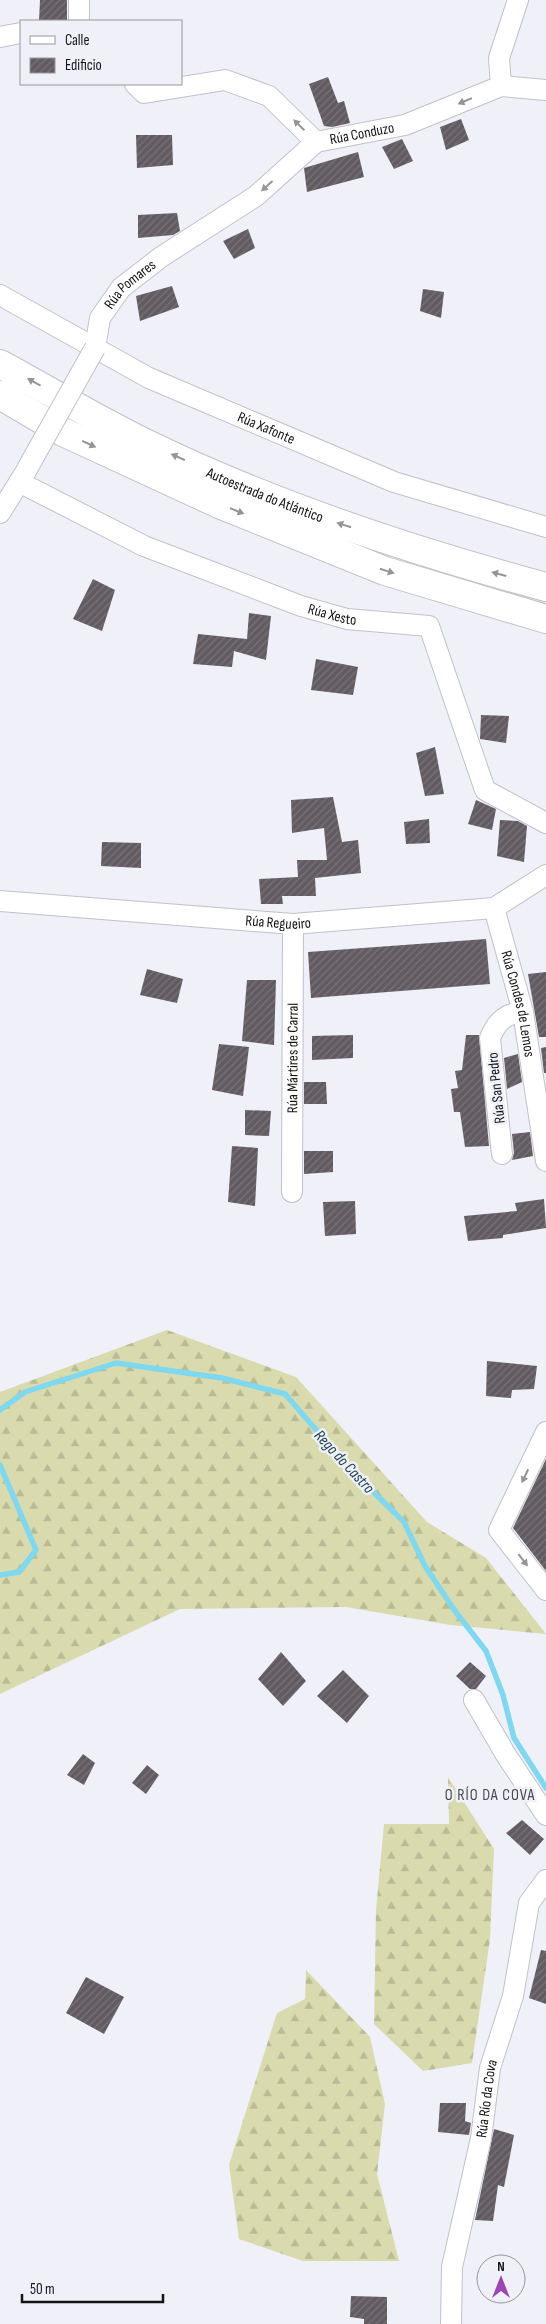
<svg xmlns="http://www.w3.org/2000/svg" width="546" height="2324" viewBox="0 0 546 2324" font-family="'Sofia Sans Condensed',sans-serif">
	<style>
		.forest { fill: url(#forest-firs) }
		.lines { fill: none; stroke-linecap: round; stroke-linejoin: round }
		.stream { stroke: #7ed8ef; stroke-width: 5.5 }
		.building { fill: url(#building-hatch) }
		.minor-casing { stroke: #c0c1c9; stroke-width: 22 }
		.motorway-casing { stroke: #c0c1c9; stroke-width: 30 }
		.minor { stroke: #fff; stroke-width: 20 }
		.motorway { stroke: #fff; stroke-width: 28 }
		.minor-bridge-casing { stroke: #c0c1c9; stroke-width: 22; stroke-linecap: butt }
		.minor-bridge { stroke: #fff; stroke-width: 20 }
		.oneway { fill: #959596 }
		.labels { text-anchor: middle; stroke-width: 5; stroke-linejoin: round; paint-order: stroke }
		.street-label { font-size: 15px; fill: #131416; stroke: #eff0f8 }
		.water-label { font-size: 16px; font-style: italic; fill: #1a434d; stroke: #eff0f8 }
		.neighbourhood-label { font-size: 16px; letter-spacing: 1px; fill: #484950; stroke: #eff0f8 }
	</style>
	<defs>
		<pattern id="forest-firs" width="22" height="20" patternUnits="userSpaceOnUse" patternTransform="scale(1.25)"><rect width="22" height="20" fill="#d9dbae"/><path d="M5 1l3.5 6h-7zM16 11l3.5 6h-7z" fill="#b9bb95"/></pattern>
		<pattern id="building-hatch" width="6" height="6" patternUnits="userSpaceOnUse" patternTransform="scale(1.25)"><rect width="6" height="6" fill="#625c62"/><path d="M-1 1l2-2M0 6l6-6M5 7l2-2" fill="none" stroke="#787378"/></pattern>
	</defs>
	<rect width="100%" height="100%" fill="#eff0f8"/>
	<path class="forest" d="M167,1330L296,1377L427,1522L486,1558L546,1634L451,1625L346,1607L180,1609L0,1694V1392Z
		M448,1777L494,1849L490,1939L472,2063L423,2071L374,2024L376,1910L384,1824H449Z
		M306,1970L370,2037L385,2104L377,2174L399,2261H303L239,2239L229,2165L277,2013L305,1999Z"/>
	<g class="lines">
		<path class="stream" d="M0,1410L25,1392L116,1363L222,1378L285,1394L352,1471L404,1522L425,1566L455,1611L486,1651L503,1695L514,1738L546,1788
			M0,1465L36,1550L19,1572L0,1575"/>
	</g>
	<path class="building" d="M40,0H67V21H39Z
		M328,77L338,103L344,101L350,123L332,127L324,126L309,84Z
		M461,119L469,140L446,150L440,127Z
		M136,135H172L173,165L137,168Z
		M402,139L413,161L394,169L382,147Z
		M358,152L364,177L307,192L304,168Z
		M177,213L180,231L173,235L138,238V215Z
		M248,229L255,248L234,259L223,241Z
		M172,286L179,307L140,321L136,296Z
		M423,289L444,292L441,318L420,311Z
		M93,579L115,590L102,631L73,619Z
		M249,613L271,616L266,660L234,651L232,667L193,664L198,634L247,639Z
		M316,659L358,667L353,695L311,690Z
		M481,715L509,716L506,743L480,739Z
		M435,747L444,794L425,796L416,753Z
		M333,797L342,842L358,840L361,873L315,878L316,896H282L283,904H261L259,879L298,877L297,860H327L324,828L292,833L291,800Z
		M476,800L496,809L492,830L468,824Z
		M429,819L430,843L406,844L404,822Z
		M500,820L518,821L527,826L524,862L497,856Z
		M102,842L141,843V868L101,866Z
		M486,939L490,984L311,998L308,952Z
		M147,969L183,979L177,1003L140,995Z
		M546,972V1037H539L528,974Z
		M247,980H276L274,1045L242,1041Z
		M353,1035V1058L312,1060V1036Z
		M466,1035H479L489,1146L465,1147L460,1112H454L451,1089L458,1088L455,1071L462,1070Z
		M219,1044L249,1047L243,1096L212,1090Z
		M546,1047V1073H544L541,1048Z
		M518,1054L522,1082L507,1089L504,1058Z
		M304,1082H326L327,1104H304Z
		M245,1110L271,1111L269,1136L245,1135Z
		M530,1132L533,1156L512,1160L514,1153L512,1134Z
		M232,1146L258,1148L255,1206L228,1202Z
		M304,1151H333V1172L304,1174Z
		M544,1199L546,1228L503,1235V1238L468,1241L464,1216L517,1211L515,1203Z
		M355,1201L356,1234L325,1236L323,1202Z
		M487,1361L537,1366L534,1389L512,1390L511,1398L486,1396Z
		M546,1459V1571L513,1528Z
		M281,1652L306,1681L283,1706L258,1679Z
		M470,1662L486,1676L476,1689H470L456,1676Z
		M343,1670L369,1696L347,1723L317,1696Z
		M83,1754L95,1763L84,1785L67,1775Z
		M147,1765L159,1775L146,1794L132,1783Z
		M522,1820L544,1839L530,1855L506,1833Z
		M541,1950L546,1951V2004L529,1998Z
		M86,1977L124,1997L104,2034L66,2013Z
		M440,2103H466L465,2121L471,2123L469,2135L438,2132Z
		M494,2129L514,2135L504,2187L498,2185L493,2221L475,2220Z
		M351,2296L387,2297V2324H364V2319L350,2317Z"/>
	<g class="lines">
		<g class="minor-casing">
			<g id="minor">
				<path d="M79,21V0"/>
				<path d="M0,37L21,33"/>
				<path id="s1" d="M135,84L144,93L225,80L269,96L316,142L405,125L501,86L546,90"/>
				<path d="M501,86L499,58L518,0"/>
				<path id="s2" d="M0,295L149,378L394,482L546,527"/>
				<path id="s3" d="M95,348L100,318L121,288L161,257L256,196L316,142"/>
				<path id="s4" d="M19,482L144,546L301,606L347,619L429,626L485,790L546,823"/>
				<path d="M0,513L26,471"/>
				<path id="s5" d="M0,901L293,924L494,908L546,875"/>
				<path id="s6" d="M494,908L523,1012L546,1161"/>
				<path d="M502,1154L490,1038C497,1021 506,1013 523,1012"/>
				<path id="s7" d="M292,1192L293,924"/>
				<path d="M546,1432L499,1530L546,1590"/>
				<path d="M474,1700L506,1755L546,1815"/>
				<path id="s8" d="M451,2324L452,2267L481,2138L490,2068L513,1996L529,1903L546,1880"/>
			</g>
		</g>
		<g class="motorway-casing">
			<g id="motorway">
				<path id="s9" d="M0,364C48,390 94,418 143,442C272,505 408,550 546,587"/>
				<path d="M0,395L63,432L219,504L385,571L546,619"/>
			</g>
		</g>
		<use href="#minor" class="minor"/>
		<use href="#motorway" class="motorway"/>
		<g class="minor-bridge-casing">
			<path id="minor-bridge" d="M27,469L95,348"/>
		</g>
		<use href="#minor-bridge" class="minor-bridge"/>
	</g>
	<defs><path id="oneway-solid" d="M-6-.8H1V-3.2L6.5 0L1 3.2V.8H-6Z" transform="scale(1.25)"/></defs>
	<g class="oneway">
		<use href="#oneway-solid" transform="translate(465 101) rotate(157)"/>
		<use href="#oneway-solid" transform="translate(299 125) rotate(-136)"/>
		<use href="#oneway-solid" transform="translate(267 186) rotate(138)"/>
		<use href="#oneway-solid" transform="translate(34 382) rotate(-151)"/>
		<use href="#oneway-solid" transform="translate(89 444) rotate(25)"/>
		<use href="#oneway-solid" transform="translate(178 457) rotate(-156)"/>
		<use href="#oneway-solid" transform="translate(237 511) rotate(22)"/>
		<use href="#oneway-solid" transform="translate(344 525) rotate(-162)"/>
		<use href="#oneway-solid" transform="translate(387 571) rotate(18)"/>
		<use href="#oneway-solid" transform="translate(499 574) rotate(-165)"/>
		<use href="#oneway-solid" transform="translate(525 1476) rotate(115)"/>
		<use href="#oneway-solid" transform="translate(523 1560) rotate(52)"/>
	</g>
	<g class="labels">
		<g class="street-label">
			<text dy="5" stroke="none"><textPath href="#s1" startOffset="254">Rúa Conduzo</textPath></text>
			<text dy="5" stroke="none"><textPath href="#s3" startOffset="76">Rúa Pomares</textPath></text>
			<text dy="5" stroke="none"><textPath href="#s2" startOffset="298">Rúa Xafonte</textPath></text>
			<text dy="5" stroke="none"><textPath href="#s9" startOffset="296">Autoestrada do Atlántico</textPath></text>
			<text dy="5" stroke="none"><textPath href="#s4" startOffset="341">Rúa Xesto</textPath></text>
			<text dy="5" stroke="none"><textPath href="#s5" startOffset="279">Rúa Regueiro</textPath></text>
			<text dy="5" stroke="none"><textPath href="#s6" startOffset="99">Rúa Condes de Lemos</textPath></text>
			<text dy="5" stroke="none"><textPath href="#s7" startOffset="134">Rúa Mártires de Carral</textPath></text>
			<text transform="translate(496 1088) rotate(-96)" y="5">Rúa San Pedro</text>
			<text dy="5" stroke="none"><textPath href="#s8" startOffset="229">Rúa Río da Cova</textPath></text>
		</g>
		<g class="water-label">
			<text transform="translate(345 1461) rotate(47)" y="6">Rego do Castro</text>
		</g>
		<g class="neighbourhood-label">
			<text x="490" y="1800">O RÍO DA COVA</text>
		</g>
	</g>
	<rect x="20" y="20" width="162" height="65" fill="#eff0f8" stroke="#97989e"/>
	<rect x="30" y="36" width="25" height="8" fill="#ffffff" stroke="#97989e"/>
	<text x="65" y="45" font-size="15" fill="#131416">Calle</text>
	<rect x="30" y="58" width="25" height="15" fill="url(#building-hatch)" stroke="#97989e"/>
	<text x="65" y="70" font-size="15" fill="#131416">Edificio</text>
	<g transform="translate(501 2279)"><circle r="24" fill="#eff0f8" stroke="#97989e"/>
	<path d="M0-4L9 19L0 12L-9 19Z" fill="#9e47b4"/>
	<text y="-8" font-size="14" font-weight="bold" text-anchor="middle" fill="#131416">N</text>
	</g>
	<path d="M22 2294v8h141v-8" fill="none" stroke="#131416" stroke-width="2.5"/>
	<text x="30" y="2294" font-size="15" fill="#131416" stroke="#eff0f8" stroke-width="4" paint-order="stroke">50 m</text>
</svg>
